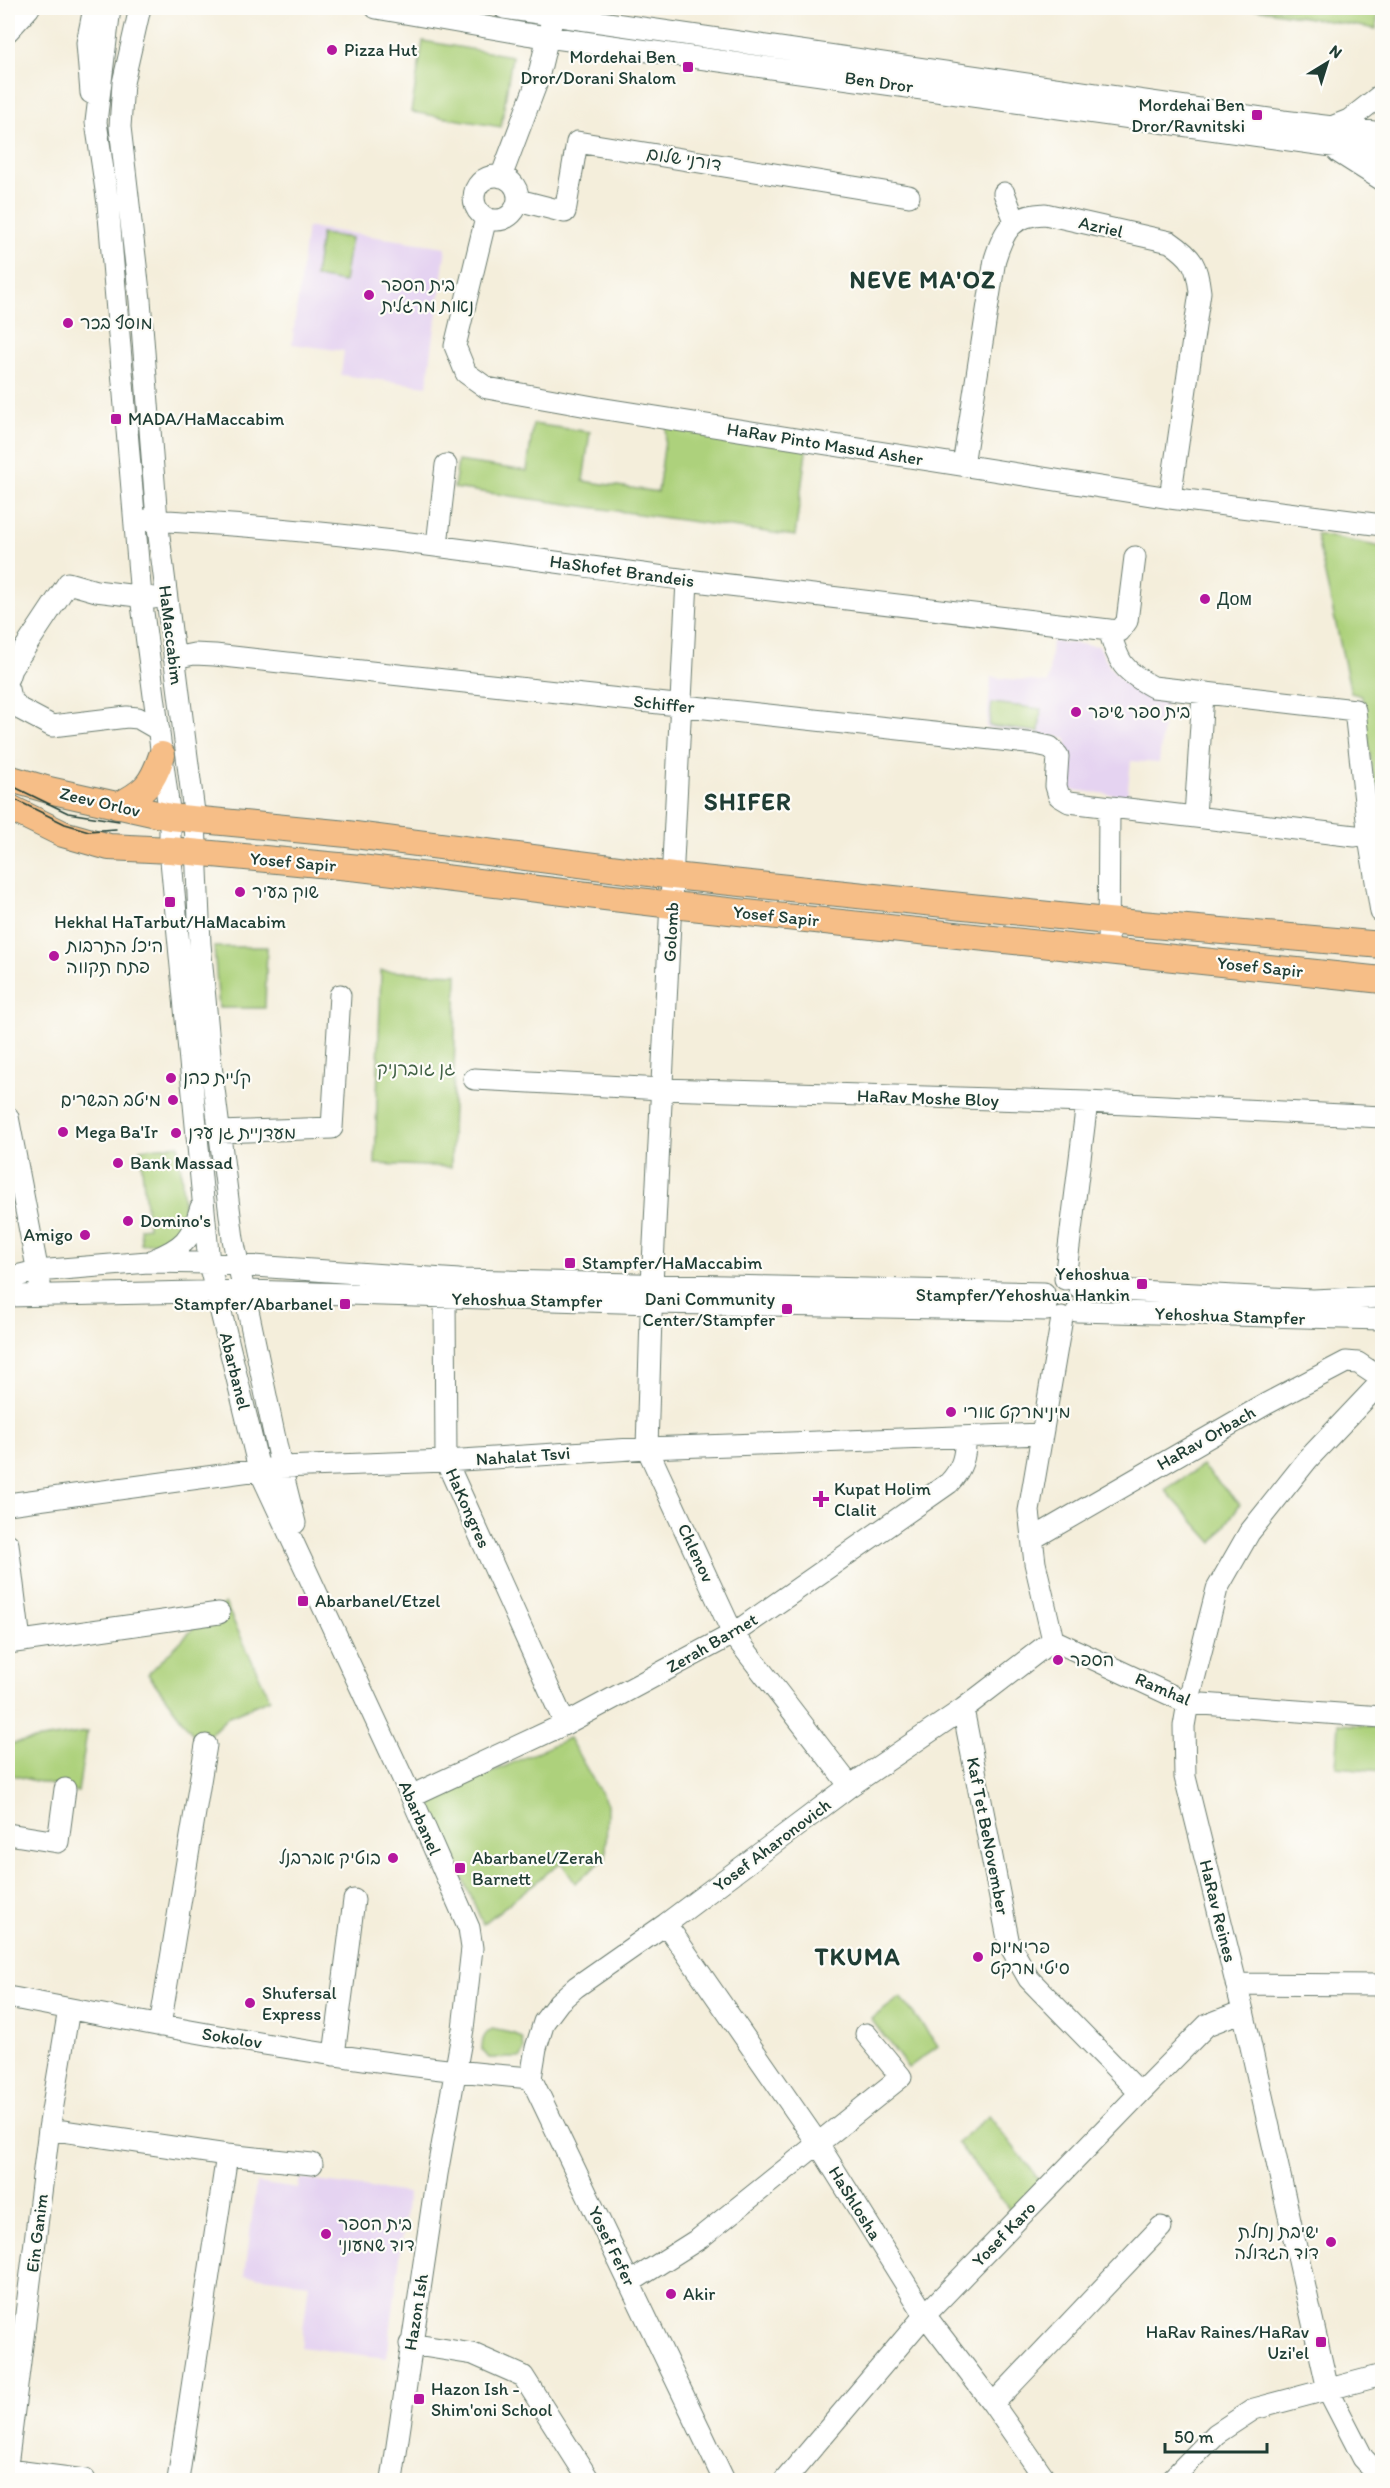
<svg xmlns="http://www.w3.org/2000/svg" width="1390" height="2488" viewBox="0 0 1390 2488" font-family="Itim,'Playpen Sans Hebrew',sans-serif">
	<style>
		.built { fill: #e5d3f1 }
		.green { fill: #add17b; stroke: #668758; stroke-width: 1.5 }
		.lines { fill: none; stroke-linecap: round; stroke-linejoin: round }
		.minor-casing { stroke: #6a7b6e; stroke-width: 23 }
		.major-casing { stroke: #6a7b6e; stroke-width: 28 }
		.minor { stroke: #fff; stroke-width: 21 }
		.major { stroke: #f6be87; stroke-width: 26 }
		.tram { stroke: #1f3d34; stroke-width: 1.5 }
		.poi-dot { fill: #b5179e; stroke: #fdfcf7; stroke-width: 2 }
		.labels { text-anchor: middle; stroke-width: 4.5; stroke-linejoin: round; paint-order: stroke }
		.poi-label { font-size: 18px; fill: #1f3d34; stroke: #fdfcf7; text-anchor: start }
		.street-label { font-size: 18px; fill: #1f3d34; stroke: #fdfcf7 }
		.park-label { font-size: 18px; fill: #426246; stroke: #fdfcf7 }
		.district-label { font-size: 24px; font-weight: bold; letter-spacing: 1.5px; fill: #1f3d34; stroke: #fdfcf7 }
	</style>
	<rect width="100%" height="100%" fill="#fdfcf7"/>
	<filter id="ink" filterUnits="userSpaceOnUse"><feTurbulence type="fractalNoise" baseFrequency=".0167" numOctaves="2"/><feDisplacementMap in="SourceGraphic" scale="12" xChannelSelector="R" yChannelSelector="G"/><feConvolveMatrix kernelMatrix="1 2 1 2 8 2 1 2 1" color-interpolation-filters="sRGB"/></filter>
	<filter id="wash" filterUnits="userSpaceOnUse"><feTurbulence type="fractalNoise" baseFrequency=".008" numOctaves="4" result="noise"/><feDisplacementMap in="SourceGraphic" scale="24" xChannelSelector="R" yChannelSelector="G"/><feGaussianBlur stdDeviation="1.35" result="paint"/><feColorMatrix in="noise" values="0 0 0 0 0 0 0 0 0 0 0 0 0 0 0 0 0 1.4 0 .05"/><feComposite in="paint" operator="in"/></filter>
	<g filter="url(#wash)">
		<rect width="100%" height="100%" fill="#f4eedb"/>
		<path class="built" d="M307,227L446,247L427,386L341,375L344,351L292,344Z
			M1052,641L1099,646L1109,666L1125,684L1140,693L1166,696L1159,763L1131,761L1127,796L1063,789L1067,738L986,728L991,677L1048,683Z
			M300,2179L408,2193L387,2358L301,2347L309,2283L245,2275L256,2183L298,2189Z"/>
		<path class="green" d="M1250,8H1379L1376,29Z
			M423,41L512,56L501,127L411,112Z
			M321,234L351,238L344,282L315,277Z
			M533,424L590,432L583,481L658,492L667,425L807,445L795,536L454,488L458,461L527,471Z
			M1316,534L1382,547V842L1362,696L1351,693Z
			M992,703L1041,709L1039,732L989,726Z
			M214,947H267L265,1008H219Z
			M381,971L457,974L451,1167L375,1164Z
			M179,1145L184,1209L181,1229L166,1241L141,1244L140,1228L148,1227L140,1149Z
			M1202,1466L1240,1504L1213,1543L1165,1490Z
			M225,1603L270,1699L229,1716L200,1744L148,1674L194,1628Z
			M1339,1724L1382,1727V1771L1336,1767Z
			M87,1732L78,1792L8,1774V1744Z
			M569,1738L607,1804L606,1858L575,1883L561,1862L483,1924L429,1800Z
			M901,1997L938,2046L908,2068L871,2019Z
			M492,2029L515,2034L523,2040L524,2050L521,2058H489L482,2050C482,2040 483,2035 492,2029Z
			M989,2116L1042,2183L1012,2213L957,2142Z"/>
	</g>
	<g filter="url(#ink)">
		<g class="lines">
			<g class="minor-casing">
				<path id="minor" d="M110,8L96,122L108,204L141,597L170,817V850L209,1263L259,1469L411,1796L469,1928L472,1948L463,2029L437,2174L392,2480
					M140,8L123,83L120,127L140,300L157,520L195,820L200,944L211,1065L233,1239L281,1467L295,1523
					M376,8L526,34L1382,153
					M504,8L1283,121L1382,133
					M8,31L29,8
					M91,93L87,43L94,8
					M1334,126L1349,120L1382,94
					M1338,152L1382,180
					M474 198a22 22 0 1 1 44 0a22 22 0 1 1-44 0Z
					M501,177L537,82L551,24
					M1004,193L1015,221
					M518,200L565,212L577,142L909,196
					M486,218L455,346L466,373L487,388L599,408L1170,498L1382,525
					M963,465L995,259C1004,230 1012,215 1045,214L1170,242C1193,258 1197,265 1200,292L1170,498
					M143,520C326,527 506,556 687,580C828,598 969,614 1109,630C1119,663 1122,670 1153,687L1355,710L1369,838L1381,912
					M437,545L446,465
					M687,580L652,1284L647,1448L733,1634L850,1786
					M1109,630L1120,631L1127,621L1135,557
					M174,658L194,654L215,655L1036,744L1050,747L1058,756L1056,786L1059,796L1069,802L1355,836
					M8,678L11,669L68,583L96,591L154,598
					M8,689L10,698L20,709L52,726L127,717L138,718L159,730
					M1195,816L1203,694
					M1108,952L1109,807
					M474,1079L662,1089L1087,1102L1382,1117
					M8,1117L40,1283
					M219,1132L332,1128L340,995
					M153,1260C184,1247 191,1240 201,1207
					M8,1278L37,1271L148,1262L209,1263L459,1280L1044,1293
					M1065,1279L1087,1102
					M453,1288L445,1298L446,1461L565,1724
					M1079,1288L1313,1300L1382,1297
					M8,1296L244,1291L653,1303L1047,1310
					M1077,1311L1382,1319
					M1062,1318L1029,1511L1035,1563L1053,1640L1188,1703L1382,1717
					M1382,1381L1308,1459L1249,1533L1217,1589L1188,1703L1184,1726L1185,1777L1243,2011L1328,2390L1363,2458L1382,2478
					M8,1504L281,1467L446,1461L647,1448L1041,1434
					M1032,1539L1266,1404L1346,1362L1358,1363L1382,1379
					M8,1544L20,1641
					M8,1643L219,1613
					M963,1709L1009,1944L1029,1979L1140,2093
					M411,1796L565,1724L733,1634L949,1483C962,1469 966,1456 965,1437
					M8,1834L58,1842L65,1789
					M666,1924L817,2142L925,2315L993,2404L1046,2480
					M1236,1984L1382,1985
					M8,1997C181,2030 355,2064 531,2078L724,2480
					M160,2026L206,1745
					M334,2055L354,1900
					M531,2078L536,2048L544,2022L559,2002L576,1987L666,1924L850,1786L963,1709L1053,1640
					M49,2129L227,2155L312,2164
					M629,2283L700,2238L901,2077L866,2034
					M410,2344L473,2354L523,2376L589,2480
					M993,2404L1161,2227
					M8,2458L49,2129L69,2009
					M8,2470L85,2480
					M178,2480L227,2155
					M785,2480L925,2315L1140,2093L1207,2025L1243,2011
					M1171,2480L1216,2434L1254,2409L1382,2375"/>
			</g>
			<g class="major-casing">
				<path id="major" d="M8,778L49,790L170,817L347,834L673,876L1107,921L1382,945
					M117,806C145,792 152,785 162,755
					M8,807L63,834L109,847L170,850L360,868L672,905L1382,980"/>
			</g>
			<use href="#minor" class="minor"/>
			<use href="#major" class="major"/>
			<path class="tram" d="M8,784L68,813L119,821
				M8,796L65,824L89,831L116,829"/>
		</g>
	</g>
	<g class="poi-dot">
		<circle cx="332" cy="50" r="6"/>
		<rect x="682" y="61" width="12" height="12" rx="3"/>
		<rect x="1251" y="109" width="12" height="12" rx="3"/>
		<circle cx="369" cy="295" r="6"/>
		<circle cx="68" cy="323" r="6"/>
		<rect x="110" y="413" width="12" height="12" rx="3"/>
		<circle cx="1205" cy="599" r="6"/>
		<circle cx="1076" cy="712" r="6"/>
		<circle cx="240" cy="892" r="6"/>
		<rect x="164" y="896" width="12" height="12" rx="3"/>
		<circle cx="54" cy="956" r="6"/>
		<circle cx="171" cy="1078" r="6"/>
		<circle cx="173" cy="1100" r="6"/>
		<circle cx="63" cy="1132" r="6"/>
		<circle cx="176" cy="1133" r="6"/>
		<circle cx="118" cy="1163" r="6"/>
		<circle cx="128" cy="1221" r="6"/>
		<circle cx="85" cy="1235" r="6"/>
		<rect x="564" y="1257" width="12" height="12" rx="3"/>
		<rect x="1136" y="1278" width="12" height="12" rx="3"/>
		<rect x="339" y="1298" width="12" height="12" rx="3"/>
		<rect x="781" y="1303" width="12" height="12" rx="3"/>
		<circle cx="951" cy="1412" r="6"/>
		<path d="M818 1490h6v6h6v6h-6v6h-6v-6h-6v-6h6z"/>
		<rect x="297" y="1595" width="12" height="12" rx="3"/>
		<circle cx="1058" cy="1660" r="6"/>
		<circle cx="393" cy="1858" r="6"/>
		<rect x="454" y="1862" width="12" height="12" rx="3"/>
		<circle cx="978" cy="1957" r="6"/>
		<circle cx="250" cy="2003" r="6"/>
		<circle cx="326" cy="2234" r="6"/>
		<circle cx="1331" cy="2242" r="6"/>
		<circle cx="671" cy="2294" r="6"/>
		<rect x="1315" y="2336" width="12" height="12" rx="3"/>
		<rect x="413" y="2393" width="12" height="12" rx="3"/>
	</g>
	<g class="labels">
		<g class="poi-label">
			<text x="344" y="56">Pizza Hut</text>
			<text x="676" y="63" text-anchor="end">Mordehai Ben<tspan x="676" dy="21">Dror/Dorani Shalom</tspan></text>
			<text x="1245" y="111" text-anchor="end">Mordehai Ben<tspan x="1245" dy="21">Dror/Ravnitski</tspan></text>
			<text x="381" y="291">בית הספר<tspan x="381" dy="21">נאות מרגלית</tspan></text>
			<text x="80" y="329">מוסף בכר</text>
			<text x="128" y="425">MADA/HaMaccabim</text>
			<text x="1217" y="605">Дом</text>
			<text x="1088" y="718">בית ספר שיפר</text>
			<text x="252" y="898">שוק בעיר</text>
			<text x="170" y="928" text-anchor="middle">Hekhal HaTarbut/HaMacabim</text>
			<text x="66" y="952">היכל התרבות<tspan x="66" dy="21">פתח תקווה</tspan></text>
			<text x="183" y="1084">קליית כהן</text>
			<text x="161" y="1106" text-anchor="end">מיטב הבשרים</text>
			<text x="75" y="1138">Mega Ba'Ir</text>
			<text x="188" y="1139">מעדניית גן עדן</text>
			<text x="130" y="1169">Bank Massad</text>
			<text x="140" y="1227">Domino's</text>
			<text x="73" y="1241" text-anchor="end">Amigo</text>
			<text x="582" y="1269">Stampfer/HaMaccabim</text>
			<text x="1130" y="1280" text-anchor="end">Yehoshua<tspan x="1130" dy="21">Stampfer/Yehoshua Hankin</tspan></text>
			<text x="775" y="1305" text-anchor="end">Dani Community<tspan x="775" dy="21">Center/Stampfer</tspan></text>
			<text x="333" y="1310" text-anchor="end">Stampfer/Abarbanel</text>
			<text x="963" y="1418">מינימרקט אורי</text>
			<text x="834" y="1495">Kupat Holim<tspan x="834" dy="21">Clalit</tspan></text>
			<text x="315" y="1607">Abarbanel/Etzel</text>
			<text x="1070" y="1666">הספר</text>
			<text x="381" y="1864" text-anchor="end">בוטיק אברבנל</text>
			<text x="472" y="1864">Abarbanel/Zerah<tspan x="472" dy="21">Barnett</tspan></text>
			<text x="990" y="1953">פרימיום<tspan x="990" dy="21">סיטי מרקט</tspan></text>
			<text x="262" y="1999">Shufersal<tspan x="262" dy="21">Express</tspan></text>
			<text x="338" y="2230">בית הספר<tspan x="338" dy="21">דוד שמעוני</tspan></text>
			<text x="1319" y="2238" text-anchor="end">ישיבת נחלת<tspan x="1319" dy="21">דוד הגדולה</tspan></text>
			<text x="683" y="2300">Akir</text>
			<text x="1309" y="2338" text-anchor="end">HaRav Raines/HaRav<tspan x="1309" dy="21">Uzi'el</tspan></text>
			<text x="431" y="2395">Hazon Ish -<tspan x="431" dy="21">Shim'oni School</tspan></text>
		</g>
		<g class="street-label">
			<text transform="translate(879 82) rotate(8)" y="6">Ben Dror</text>
			<text transform="translate(684 159) rotate(9)" y="6">דורני שלום</text>
			<text transform="translate(1101 227) rotate(13)" y="6">Azriel</text>
			<text transform="translate(825 444) rotate(9)" y="6">HaRav Pinto Masud Asher</text>
			<text transform="translate(622 571) rotate(8)" y="6">HaShofet Brandeis</text>
			<text transform="translate(171 635) rotate(83)" y="6">HaMaccabim</text>
			<text transform="translate(664 704) rotate(6)" y="6">Schiffer</text>
			<text transform="translate(100 802) rotate(13)" y="6">Zeev Orlov</text>
			<text transform="translate(293 862) rotate(5)" y="6">Yosef Sapir</text>
			<text transform="translate(776 916) rotate(6)" y="6">Yosef Sapir</text>
			<text transform="translate(671 932) rotate(-87)" y="6">Golomb</text>
			<text transform="translate(1260 967) rotate(6)" y="6">Yosef Sapir</text>
			<text transform="translate(928 1098) rotate(2)" y="6">HaRav Moshe Bloy</text>
			<text transform="translate(527 1300) rotate(1)" y="6">Yehoshua Stampfer</text>
			<text transform="translate(1230 1316) rotate(2)" y="6">Yehoshua Stampfer</text>
			<text transform="translate(235 1371) rotate(76)" y="6">Abarbanel</text>
			<text transform="translate(1206 1438) rotate(-30)" y="6">HaRav Orbach</text>
			<text transform="translate(523 1456) rotate(-4)" y="6">Nahalat Tsvi</text>
			<text transform="translate(468 1508) rotate(66)" y="6">HaKongres</text>
			<text transform="translate(696 1553) rotate(65)" y="6">Chlenov</text>
			<text transform="translate(712 1643) rotate(-30)" y="6">Zerah Barnet</text>
			<text transform="translate(1163 1689) rotate(23)" y="6">Ramhal</text>
			<text transform="translate(420 1818) rotate(66)" y="6">Abarbanel</text>
			<text transform="translate(988 1836) rotate(79)" y="6">Kaf Tet BeNovember</text>
			<text transform="translate(772 1845) rotate(-37)" y="6">Yosef Aharonovich</text>
			<text transform="translate(1218 1911) rotate(76)" y="6">HaRav Reines</text>
			<text transform="translate(232 2038) rotate(9)" y="6">Sokolov</text>
			<text transform="translate(855 2203) rotate(58)" y="6">HaShlosha</text>
			<text transform="translate(37 2233) rotate(-83)" y="6">Ein Ganim</text>
			<text transform="translate(1004 2234) rotate(-46)" y="6">Yosef Karo</text>
			<text transform="translate(612 2246) rotate(64)" y="6">Yosef Fefer</text>
			<text transform="translate(416 2312) rotate(-81)" y="6">Hazon Ish</text>
		</g>
		<g class="park-label">
			<text x="416" y="1075">גן גוברניק</text>
		</g>
		<g class="district-label">
			<text x="923" y="288">NEVE MA'OZ</text>
			<text x="748" y="810">SHIFER</text>
			<text x="858" y="1965">TKUMA</text>
		</g>
	</g>
	<rect width="1390" height="2488" fill="none" stroke="#fdfcf7" stroke-width="30"/>
	<g transform="translate(1327 63) rotate(38)" stroke="#fdfcf7" stroke-width="4.5" paint-order="stroke">
	<path d="M0-4.5L10 22L0 15L-10 22Z" fill="#1f3d34"/>
	<text y="-9" font-size="16" font-weight="bold" text-anchor="middle" fill="#1f3d34">N</text>
	</g>
	<path d="M1165 2443v9h102v-9" fill="none" stroke="#1f3d34" stroke-width="3"/>
	<text x="1174" y="2443" font-size="18" fill="#1f3d34" stroke="#fdfcf7" stroke-width="4.5" paint-order="stroke">50 m</text>
</svg>
